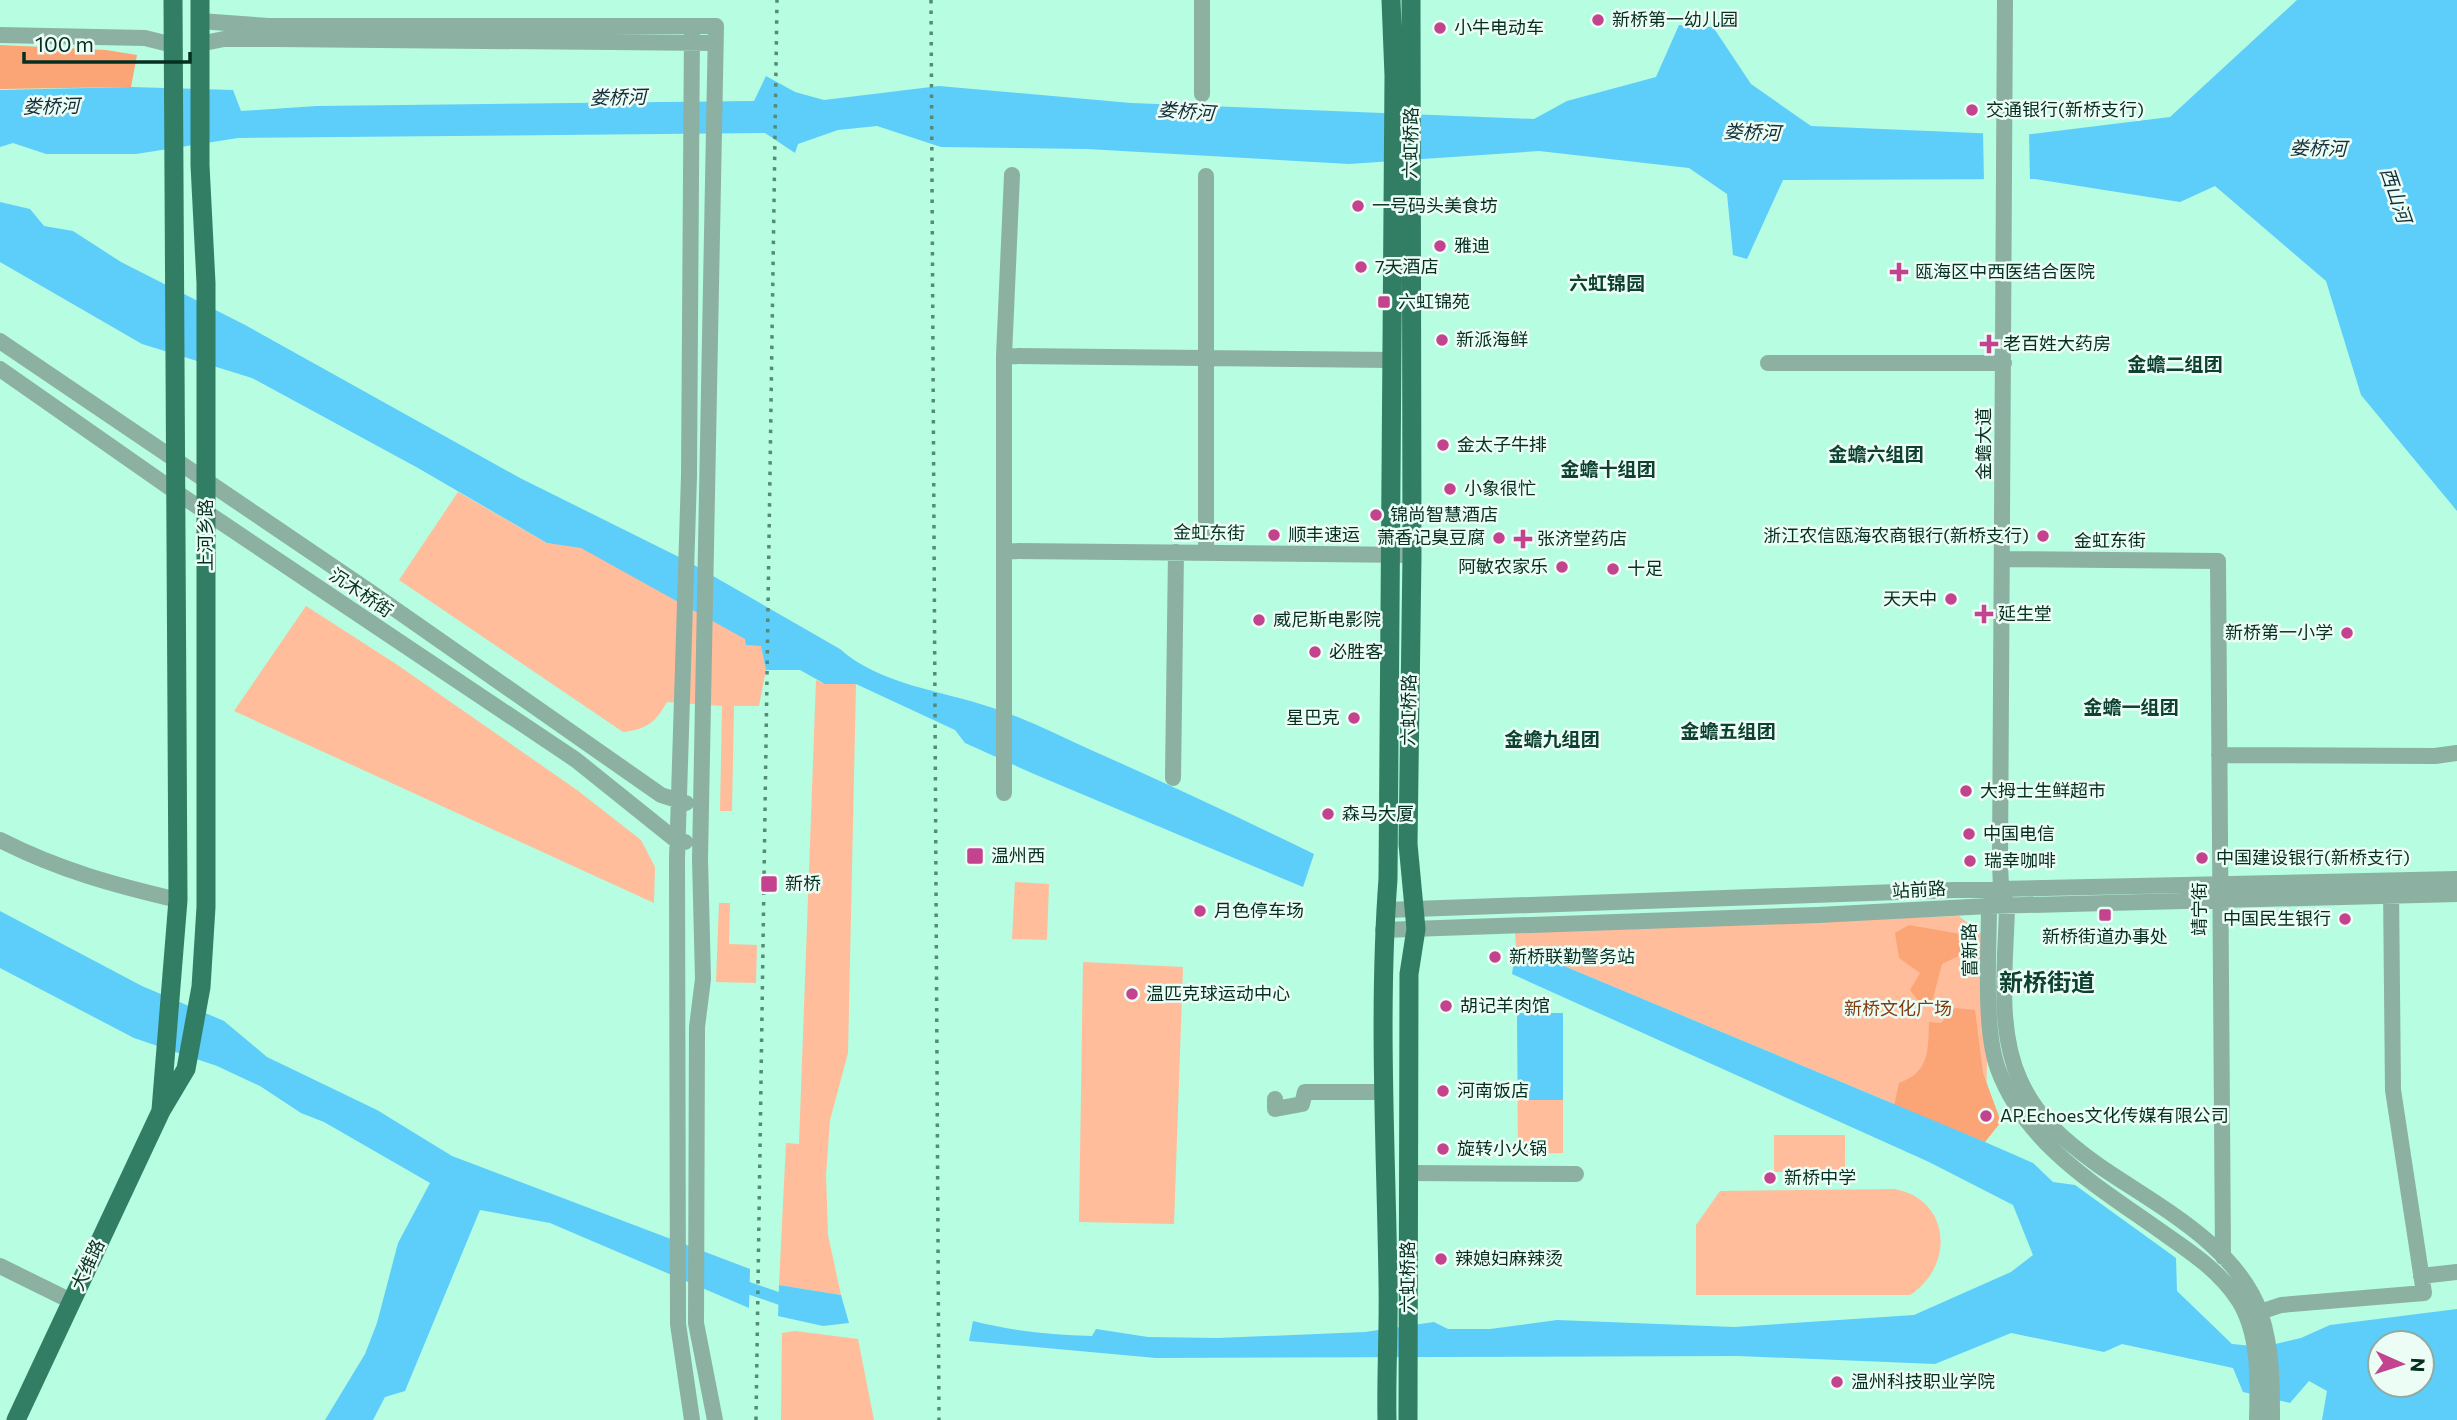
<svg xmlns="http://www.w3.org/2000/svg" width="2457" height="1420" viewBox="0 0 2457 1420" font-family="Commissioner,'Noto Sans SC',sans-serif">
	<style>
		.green { fill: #ffbd9b }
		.forest { fill: #fba476 }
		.water { fill: #5dcdfa; fill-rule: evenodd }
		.pier { fill: #b6fde1 }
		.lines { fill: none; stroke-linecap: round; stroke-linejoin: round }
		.canal { stroke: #5dcdfa; stroke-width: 12 }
		.minor { stroke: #8cb0a1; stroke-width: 16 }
		.major { stroke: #327e65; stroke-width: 19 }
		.rail { stroke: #548a76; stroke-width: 3.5; stroke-dasharray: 3.5 7; stroke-linecap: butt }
		.poi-dot { fill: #c3438e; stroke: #ecfdf6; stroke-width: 2.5 }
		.labels { text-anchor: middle; stroke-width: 5; stroke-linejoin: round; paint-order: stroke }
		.poi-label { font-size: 18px; fill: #062f22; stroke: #ecfdf6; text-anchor: start }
		.street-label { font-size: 18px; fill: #062f22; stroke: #ecfdf6 }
		.park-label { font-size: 18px; fill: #7f3b10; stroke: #ecfdf6 }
		.water-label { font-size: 19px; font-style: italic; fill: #142d37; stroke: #ecfdf6 }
		.neighbourhood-label { font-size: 19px; font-weight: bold; fill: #0e4131; stroke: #ecfdf6 }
		.district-label { font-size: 24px; font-weight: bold; fill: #0e4131; stroke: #ecfdf6 }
	</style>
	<rect width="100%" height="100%" fill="#b6fde1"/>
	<path class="green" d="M458,492L547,543L581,547L761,646L766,670L759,706H734L732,811H720L722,706L667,702C655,723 647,729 623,732L399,580Z
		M306,606L396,664L577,790L641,840L655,867L654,903L234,711Z
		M816,680L826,684H856L848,1053L830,1120L826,1175L828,1235L841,1295L779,1285L786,1143L799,1144Z
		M1015,882L1049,884L1047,940L1012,939Z
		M719,903H730L729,944L757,945L756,983L716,982Z
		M1959,916L1990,941L1985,1142L1516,946L1515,932Z
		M1083,962L1183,967L1174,1224L1079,1222Z
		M1517,1013H1563V1153L1518,1154Z
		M1774,1135H1845V1172H1774Z
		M1894,1189C1951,1199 1955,1266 1910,1295H1696V1225L1720,1191Z
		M795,1331L858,1339L874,1420H781L782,1333Z"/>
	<path class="forest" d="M0,45L106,50L137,55L131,87L0,89Z
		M1909,925L1966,935L1973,949L1942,964L1932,1002L1922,1006L1910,990L1920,973L1899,958L1895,933Z
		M1955,1008L1975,1010L1983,1073L2001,1122L1985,1142L1894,1106L1899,1083C1930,1072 1928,1050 1929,1022L1941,1023Z"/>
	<path class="water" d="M2297,0H2457V511L2361,395L2326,281L2215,186L2180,202L2035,179L1783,180L1747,259L1733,255L1727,194L1689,168L1539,151L1349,164L1087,149L941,147L877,126L838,130L798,144L795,153L765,133L238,138L136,154H46L13,143L0,147V90L131,87L233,90L241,111L317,106L754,101L766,76L795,92L824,100L939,86L1131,103L1534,119L1567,101L1656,77L1679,25L1713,27L1751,84L1811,126L2023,135L2170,117Z
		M0,202L30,209L44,226L73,231L121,262L247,326L520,478L687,561L840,649C880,685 944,691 993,708C1027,719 1059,736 1091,750C1166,783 1240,818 1314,854L1303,887L1034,774L965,743L955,730L856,684H825L800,670H766L761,646L746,645L745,639L581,548L547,543L418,468L252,378L142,344L0,262Z
		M0,911L142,986L224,1021L267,1057L377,1110L452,1156L750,1269L749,1308L550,1223L480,1210L405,1391L385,1397L373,1420H325L365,1354L377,1323L398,1243L430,1183L324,1122L301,1113L260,1086L217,1066L134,1038L0,968Z
		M1516,946L1985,1142L2033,1163L2053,1182L2075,1185L2176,1258L2177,1291L2232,1344L2263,1347L2301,1338L2330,1325L2457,1309V1420H2322L2327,1391L2309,1381L2290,1403L2243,1392L2233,1368L2122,1344L2104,1352L2011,1333L1935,1364L1738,1356L1156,1358L969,1341L973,1321C1013,1331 1050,1335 1092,1336L1096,1329L1148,1337L1218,1338L1365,1332L1434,1322L1448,1329H1490L1557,1320L1734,1327L1914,1315L2011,1272L2033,1255L2013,1205L1929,1162L1512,974ZM2380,1343H2422V1385H2380Z
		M1517,1013H1563V1100H1518Z
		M779,1285L841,1295L849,1323L823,1326L778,1316Z"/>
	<path class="pier" d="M1983,131H2029L2030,182L1984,183Z"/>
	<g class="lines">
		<path class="canal" d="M737,1284L792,1303"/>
		<path class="minor" d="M2005,0L2000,862L2001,889L2007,906C2006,961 1996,1028 2020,1080C2036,1117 2066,1142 2098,1165C2154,1204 2238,1245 2261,1315C2272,1349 2272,1384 2272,1420
			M200,21L268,26H716L700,859L703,979L697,1027L696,1323L715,1420
			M0,35L145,38L173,45
			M199,44L224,39H275L715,43
			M1202,94V0
			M0,341L372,593L661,795L686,803
			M1004,356L1392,360
			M1768,363H2004
			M0,369L176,492L576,760L677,841L685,842
			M1005,551L1412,555
			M1206,552V176
			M2002,559L2218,561L2223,1257
			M2219,755L2435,756L2457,753
			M1173,778L1176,552
			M1004,793V356L1012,175
			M0,840C59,870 114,885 178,900
			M1995,897L1989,906C1989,951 1983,1028 1998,1069C2027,1148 2104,1190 2169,1237C2195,1255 2221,1273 2239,1301C2260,1335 2258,1382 2257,1420
			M1386,910L1954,890L2457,879
			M1383,930L1818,915L1989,906L2457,894
			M1275,1099V1109L1302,1104L1305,1092H1383
			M1408,1173L1576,1174
			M0,1266L71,1301
			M2421,1276L2457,1272
			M2260,1312L2281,1305L2424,1293L2393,1090L2391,887
			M692,1420L678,1324L677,859L689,476L692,28"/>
		<path class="major" d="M161,1110L178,900L173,0
			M16,1420L161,1111L186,1069L201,987L206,907V283L200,165V0
			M1387,1420C1386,1374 1389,1328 1388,1282C1386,1147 1378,1013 1388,879L1394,76L1391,0
			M1408,1420L1409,974L1416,929L1408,844L1412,555L1411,0"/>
		<path class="rail" d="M931,0L939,1420
			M756,1420L777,0"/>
	</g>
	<g class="poi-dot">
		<circle cx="1598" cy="20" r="7"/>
		<circle cx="1440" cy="28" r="7"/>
		<circle cx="1972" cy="110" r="7"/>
		<circle cx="1358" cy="206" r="7"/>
		<circle cx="1440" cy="246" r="7"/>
		<circle cx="1361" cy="267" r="7"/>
		<path d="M1895.5 261.5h7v7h7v7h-7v7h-7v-7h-7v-7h7z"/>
		<rect x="1377" y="295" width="14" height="14" rx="3.5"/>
		<circle cx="1442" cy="340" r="7"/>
		<path d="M1985.5 333.5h7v7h7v7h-7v7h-7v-7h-7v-7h7z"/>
		<circle cx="1443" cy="445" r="7"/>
		<circle cx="1450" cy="489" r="7"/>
		<circle cx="1376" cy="515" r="7"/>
		<circle cx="1274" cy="535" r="7"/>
		<circle cx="2043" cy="536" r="7"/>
		<circle cx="1499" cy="538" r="7"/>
		<path d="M1519.5 528.5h7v7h7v7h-7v7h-7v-7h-7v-7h7z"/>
		<circle cx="1562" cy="567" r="7"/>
		<circle cx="1613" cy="569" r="7"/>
		<circle cx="1951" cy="599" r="7"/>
		<path d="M1980.5 603.5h7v7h7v7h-7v7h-7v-7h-7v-7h7z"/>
		<circle cx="1259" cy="620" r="7"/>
		<circle cx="2347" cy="633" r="7"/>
		<circle cx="1315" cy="652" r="7"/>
		<circle cx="1354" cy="718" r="7"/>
		<circle cx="1966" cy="791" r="7"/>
		<circle cx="1328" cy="814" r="7"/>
		<circle cx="1969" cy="834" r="7"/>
		<rect x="966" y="847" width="18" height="18" rx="3.5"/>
		<circle cx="2202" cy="858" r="7"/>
		<circle cx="1970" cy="861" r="7"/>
		<rect x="760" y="875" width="18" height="18" rx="3.5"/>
		<circle cx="1200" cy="911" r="7"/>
		<rect x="2098" y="908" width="14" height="14" rx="3.5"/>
		<circle cx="2345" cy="919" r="7"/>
		<circle cx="1495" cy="957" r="7"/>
		<circle cx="1132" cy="994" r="7"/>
		<circle cx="1446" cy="1006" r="7"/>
		<circle cx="1443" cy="1091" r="7"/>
		<circle cx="1986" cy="1116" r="7"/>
		<circle cx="1443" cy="1149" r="7"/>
		<circle cx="1770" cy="1178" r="7"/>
		<circle cx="1441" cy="1259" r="7"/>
		<circle cx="1837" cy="1382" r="7"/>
	</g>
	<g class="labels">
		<g class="poi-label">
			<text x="1612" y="26">新桥第一幼儿园</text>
			<text x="1454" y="34">小牛电动车</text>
			<text x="1986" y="116">交通银行(新桥支行)</text>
			<text x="1372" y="212">一号码头美食坊</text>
			<text x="1454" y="252">雅迪</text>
			<text x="1375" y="273">7天酒店</text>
			<text x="1915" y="278">瓯海区中西医结合医院</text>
			<text x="1398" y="308">六虹锦苑</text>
			<text x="1456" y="346">新派海鲜</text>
			<text x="2003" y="350">老百姓大药房</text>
			<text x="1457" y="451">金太子牛排</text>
			<text x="1464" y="495">小象很忙</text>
			<text x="1390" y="521">锦尚智慧酒店</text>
			<text x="1288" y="541">顺丰速运</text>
			<text x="2029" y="542" text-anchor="end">浙江农信瓯海农商银行(新桥支行)</text>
			<text x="1485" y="544" text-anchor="end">萧香记臭豆腐</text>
			<text x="1537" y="545">张济堂药店</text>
			<text x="1548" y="573" text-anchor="end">阿敏农家乐</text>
			<text x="1627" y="575">十足</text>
			<text x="1937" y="605" text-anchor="end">天天中</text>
			<text x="1998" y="620">延生堂</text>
			<text x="1273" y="626">威尼斯电影院</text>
			<text x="2333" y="639" text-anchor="end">新桥第一小学</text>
			<text x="1329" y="658">必胜客</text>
			<text x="1340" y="724" text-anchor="end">星巴克</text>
			<text x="1980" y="797">大拇士生鲜超市</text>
			<text x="1342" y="820">森马大厦</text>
			<text x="1983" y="840">中国电信</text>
			<text x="991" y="862">温州西</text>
			<text x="2216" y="864">中国建设银行(新桥支行)</text>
			<text x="1984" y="867">瑞幸咖啡</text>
			<text x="785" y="890">新桥</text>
			<text x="1214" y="917">月色停车场</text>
			<text x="2331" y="925" text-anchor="end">中国民生银行</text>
			<text x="2105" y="943" text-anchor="middle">新桥街道办事处</text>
			<text x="1509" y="963">新桥联勤警务站</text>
			<text x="1146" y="1000">温匹克球运动中心</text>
			<text x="1460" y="1012">胡记羊肉馆</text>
			<text x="1457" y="1097">河南饭店</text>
			<text x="2000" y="1122">AP.Echoes文化传媒有限公司</text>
			<text x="1457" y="1155">旋转小火锅</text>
			<text x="1784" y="1184">新桥中学</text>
			<text x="1455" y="1265">辣媳妇麻辣烫</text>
			<text x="1851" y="1388">温州科技职业学院</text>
		</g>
		<g class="street-label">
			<text transform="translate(1411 143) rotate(-89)" y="6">六虹桥路</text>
			<text transform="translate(1984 444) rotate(-90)" y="6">金蟾大道</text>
			<text transform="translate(1209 533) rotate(1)" y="6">金虹东街</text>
			<text transform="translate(206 535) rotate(-90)" y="6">上河乡路</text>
			<text x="2110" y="547">金虹东街</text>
			<text transform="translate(361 593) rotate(34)" y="6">沉木桥街</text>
			<text transform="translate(1409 710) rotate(-89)" y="6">六虹桥路</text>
			<text transform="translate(1919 890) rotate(-3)" y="6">站前路</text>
			<text transform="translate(2200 909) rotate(-90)" y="6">靖宁街</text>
			<text transform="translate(1970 950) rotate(-91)" y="6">富新路</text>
			<text transform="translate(88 1265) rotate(-65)" y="6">大维路</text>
			<text transform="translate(1408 1277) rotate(-90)" y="6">六虹桥路</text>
		</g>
		<g class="park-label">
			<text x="1898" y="1015">新桥文化广场</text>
		</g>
		<g class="water-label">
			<text transform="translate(618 97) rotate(-1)" y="7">娄桥河</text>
			<text transform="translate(51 106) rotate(-1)" y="7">娄桥河</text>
			<text transform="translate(1186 111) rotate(4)" y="7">娄桥河</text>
			<text transform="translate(1752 132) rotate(2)" y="7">娄桥河</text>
			<text transform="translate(2318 148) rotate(1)" y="7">娄桥河</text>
			<text transform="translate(2396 195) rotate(71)" y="7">西山河</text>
		</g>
		<g class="neighbourhood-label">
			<text x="1607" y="290">六虹锦园</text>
			<text x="2175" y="371">金蟾二组团</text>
			<text x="1876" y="461">金蟾六组团</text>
			<text x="1608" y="476">金蟾十组团</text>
			<text x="2131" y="714">金蟾一组团</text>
			<text x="1728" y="738">金蟾五组团</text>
			<text x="1552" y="746">金蟾九组团</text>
		</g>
		<g class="district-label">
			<text x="2047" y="991">新桥街道</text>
		</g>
	</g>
	<g transform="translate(2401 1364) rotate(93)"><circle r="33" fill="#ecfdf6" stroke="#90aba1" stroke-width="2"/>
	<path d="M0-5L12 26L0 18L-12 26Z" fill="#c3438e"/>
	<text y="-10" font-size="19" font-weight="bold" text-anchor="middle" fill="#062f22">N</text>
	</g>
	<path d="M24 52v10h166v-10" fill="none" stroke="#062f22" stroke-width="3.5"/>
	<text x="35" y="52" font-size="21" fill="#062f22" stroke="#ecfdf6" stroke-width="5" paint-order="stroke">100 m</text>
</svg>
